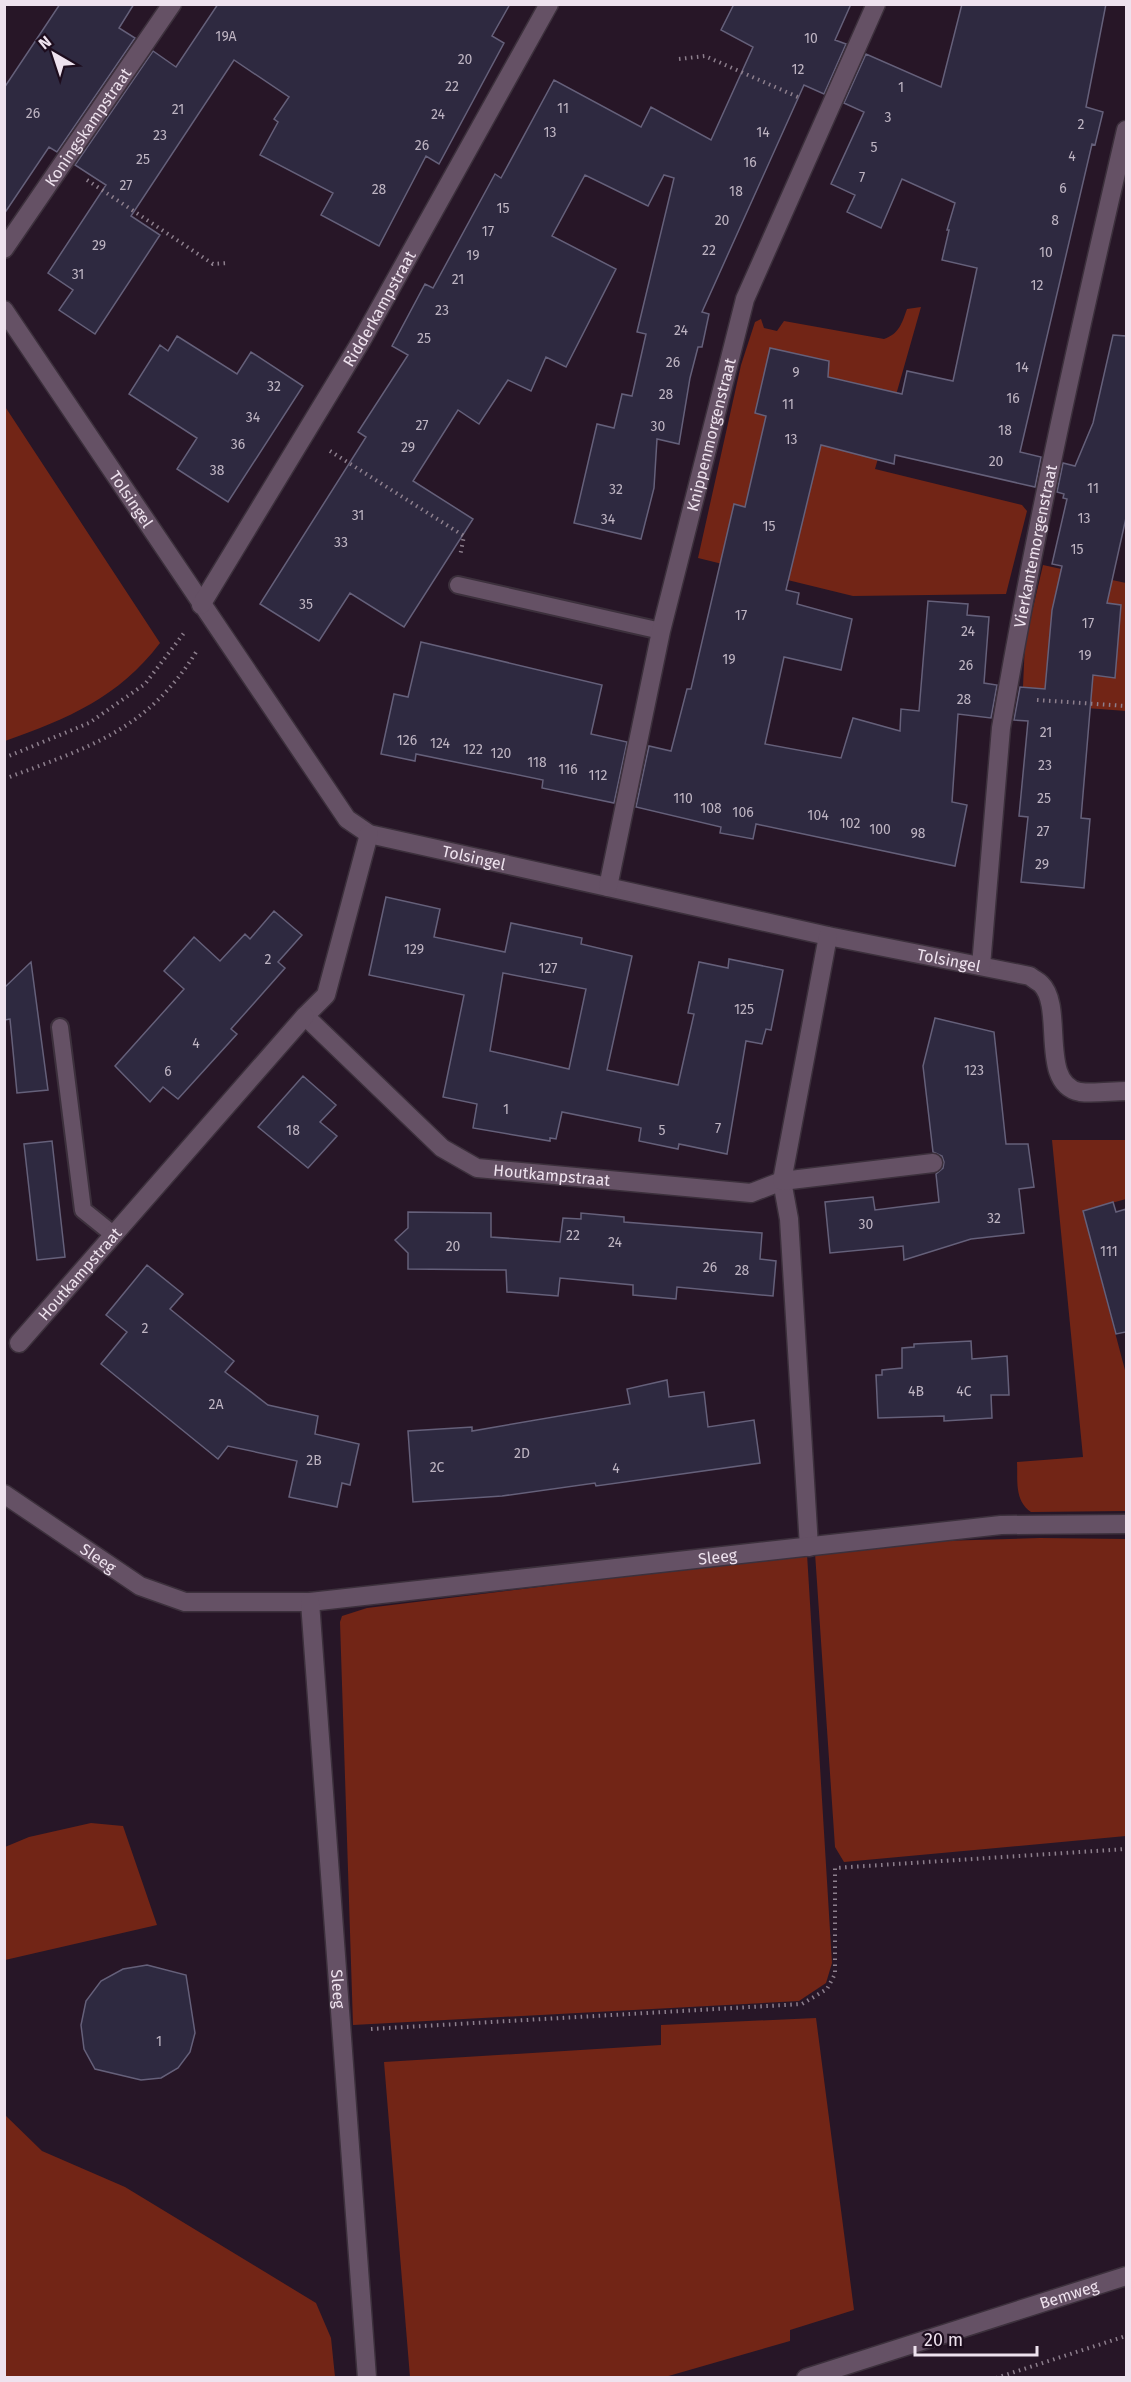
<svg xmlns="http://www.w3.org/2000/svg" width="1131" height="2382" viewBox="0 0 1131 2382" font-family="'Fira Sans',sans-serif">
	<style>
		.green { fill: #722516 }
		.building { fill: #2e2940; stroke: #65607a; stroke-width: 1.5; fill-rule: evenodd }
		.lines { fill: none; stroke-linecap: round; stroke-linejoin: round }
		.service-casing { stroke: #3c303c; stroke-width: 20 }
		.minor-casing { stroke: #3c303c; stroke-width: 21 }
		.path { stroke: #8d7f8d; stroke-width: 4; stroke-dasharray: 1.5 4.5; stroke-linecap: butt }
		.service { stroke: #655165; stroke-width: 16 }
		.minor { stroke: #655165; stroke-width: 18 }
		.labels { text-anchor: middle; stroke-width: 4.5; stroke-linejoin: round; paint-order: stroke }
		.number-label { font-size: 14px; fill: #beb4c2 }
		.street-label { font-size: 16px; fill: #eee2ee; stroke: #1d0d1e }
	</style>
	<rect width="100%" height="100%" fill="#271627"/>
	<path class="green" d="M921,307L875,469L1022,505L1027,511L1006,594L853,596L698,558L741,365L755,322L761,319L764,328L777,331L784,321L884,339C899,334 902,323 907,309Z
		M4,405L160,643C118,698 69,718 5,741Z
		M1043,565L1126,583V711L1086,708L1022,709L1025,642Z
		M1052,1140H1126V1199L1083,1211L1126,1374V1511L1031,1512C1014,1500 1018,1480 1017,1462L1083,1457Z
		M1040,1538L1126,1539V1836L844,1862L835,1847L815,1553L940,1541Z
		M807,1554L832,1963L826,1983L799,2001L353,2025L340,1622L342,1616L367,1608Z
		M91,1823L123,1826L157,1925L5,1960V1847L29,1837Z
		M816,2018L854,2310L790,2330V2341L665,2377H410L384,2062L661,2045V2025Z
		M5,2115L42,2151L125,2187L316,2303L331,2338L335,2377H5Z"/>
	<path class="building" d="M60,4H134L119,28L135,38L57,152L49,147L4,214V88Z
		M218,4H510L492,36L504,43L439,164L426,156L379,246L321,215L333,193L260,155L278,122L274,119L289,97L234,60L131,216L160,235L95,334L59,310L73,290L48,273L106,185L75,165L153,51L176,67Z
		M734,4H851L835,40L846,44L824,94L804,85L702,312L709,314L702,347H698L690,378L679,444L657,439L654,488L641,539L574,523L597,424L614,428L622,394L632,396L646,334L637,332L674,178L664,175L648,206L585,175L552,236L616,269L566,367L546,357L531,391L508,380L479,424L458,410L413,481L473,519L404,627L350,593L319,641L260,604L366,437L358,432L408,355L392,346L425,284L433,288L495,174L501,178L554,80L641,127L651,107L711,140L753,47L721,30Z
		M962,4H1106L1086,107L1103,112L1095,145L1092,144L1020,452L1041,457L1035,487L895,455L894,464L821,445L786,590L799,593L797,604L852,619L841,670L784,657L765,744L841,758L853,718L900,731L901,709L919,711L928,601L968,604L967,615L989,617L984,683L997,685L991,718L958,714L952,802L967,805L955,866L756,824L753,839L720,833L721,827L636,807L649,746L671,751L687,689H691L734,504L745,507L766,416L755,413L770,348L829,361L828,377L902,394L907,371L953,381L977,268L942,260L949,230H947L955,203L902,179L881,228L847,212L855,195L831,184L864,112L844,103L866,54L941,87Z
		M1113,335L1126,336V518L1107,603L1121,605L1115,678L1093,675L1081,818L1090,819L1084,888L1021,882L1028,817L1019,816L1028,721L1014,720L1020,687L1045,689L1052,610L1062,566L1052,564L1067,499L1063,498L1064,494L1057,492L1063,463L1075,466L1093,423Z
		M177,336L237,374L251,352L303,386L228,502L177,469L197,438L129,394L160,345L168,351Z
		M421,642L602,685L591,734L627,742L614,803L542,788L543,780L416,754L415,761L381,754L394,694L408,697Z
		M386,897L440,909L434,937L505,952L511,923L582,938L581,944L632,956L607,1070L678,1085L694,1014L688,1013L699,962L728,968L729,959L783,970L771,1030L766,1029L762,1044L746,1041L727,1154L679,1144L678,1149L639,1141L641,1128L562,1112L556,1139L550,1138V1141L473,1128L477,1104L443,1097L464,995L369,975ZM503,973L586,989L569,1069L490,1051Z
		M274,911L302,935L278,962L285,968L231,1029L237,1034L178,1099L163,1087L150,1102L115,1066L184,989L164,971L194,937L220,961L245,934L250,939Z
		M31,962L48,1090L17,1093L10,1019L4,1020V988Z
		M935,1018L994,1032L1006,1144H1028L1034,1187L1019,1189L1024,1233L971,1239L904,1260L903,1246L830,1253L825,1202L873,1197L875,1210L939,1202L936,1174L943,1168L944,1162L942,1156L933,1152L923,1066Z
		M303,1076L336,1105L320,1122L337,1136L308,1168L258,1127Z
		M52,1141L65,1257L37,1260L24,1144Z
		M1113,1202L1116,1212L1126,1209V1332L1116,1334L1083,1211Z
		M408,1212L491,1213V1237L560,1242L563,1218L581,1219V1213L624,1217V1222L762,1233L760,1259L776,1261L773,1296L677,1287L676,1299L633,1295V1285L560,1278L558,1296L507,1292L506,1270L408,1269V1253L395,1240L408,1228Z
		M147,1265L183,1294L170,1309L234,1361L225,1372L268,1405L318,1416L315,1434L359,1444L350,1485L342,1483L337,1507L289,1497L297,1461L228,1446L218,1459L101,1364L127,1332L106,1315Z
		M971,1341L972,1359L1007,1356L1009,1395H991L992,1418L944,1421V1416L878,1418L876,1375H882V1370L902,1368V1348L914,1347V1344Z
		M667,1380L669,1397L704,1392L708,1427L754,1420L760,1463L596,1486L595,1483L502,1496L413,1502L408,1431L472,1427V1431L630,1404L627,1389Z
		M147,1965L186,1975L195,2033L190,2052L178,2068L161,2078L141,2080L95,2069L84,2049L81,2025L86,2001L101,1981L123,1969Z"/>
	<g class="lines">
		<g class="service-casing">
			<path id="service" d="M458,585L661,631
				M60,1027L83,1210L114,1235"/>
		</g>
		<g class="minor-casing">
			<g id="minor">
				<path id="s1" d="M4,249L172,4"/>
				<path id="s2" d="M4,310L347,819L369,834L828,936L1030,976C1033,979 1038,981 1041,984C1065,1007 1038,1084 1080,1092C1094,1094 1112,1091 1126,1091"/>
				<path id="s3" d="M201,605L363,338L549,4"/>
				<path id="s4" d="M369,834L326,995L305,1016L442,1148L477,1168L751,1193L782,1181L789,1219L809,1547"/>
				<path id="s5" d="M608,887L661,631L745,299L876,4"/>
				<path d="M828,936L782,1181L933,1163"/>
				<path id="s6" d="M981,966L1001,728C1035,527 1080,328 1126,130"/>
				<path id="s7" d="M19,1343L305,1016"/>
				<path id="s8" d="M4,1494L140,1586L185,1602H310L1001,1525L1126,1524"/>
				<path id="s9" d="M310,1602L367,2378"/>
				<path id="s10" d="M806,2378L1126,2276"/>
			</g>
		</g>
		<path class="path" d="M679,59L705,56L800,98
			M87,180L213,264L227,263
			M330,451L464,536L460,556
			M1037,700L1126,706
			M4,758L89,723L145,684L184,633
			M4,779C89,747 148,731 198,649
			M371,2029L802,2004L827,1989L835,1974V1868L1126,1849
			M996,2378L1126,2336"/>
		<use href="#service" class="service"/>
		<use href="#minor" class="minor"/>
	</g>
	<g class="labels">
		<g class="number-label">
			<text x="226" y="41">19A</text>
			<text x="811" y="43">10</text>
			<text x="465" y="64">20</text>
			<text x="798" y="74">12</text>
			<text x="452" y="91">22</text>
			<text x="901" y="92">1</text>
			<text x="563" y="113">11</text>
			<text x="178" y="114">21</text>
			<text x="33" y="118">26</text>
			<text x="438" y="119">24</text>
			<text x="888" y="122">3</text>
			<text x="1081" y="129">2</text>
			<text x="550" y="137">13</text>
			<text x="763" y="137">14</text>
			<text x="160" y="140">23</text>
			<text x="422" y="150">26</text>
			<text x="874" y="152">5</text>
			<text x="1072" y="161">4</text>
			<text x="143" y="164">25</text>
			<text x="750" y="167">16</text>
			<text x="862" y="182">7</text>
			<text x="126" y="190">27</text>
			<text x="1063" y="193">6</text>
			<text x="379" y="194">28</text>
			<text x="736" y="196">18</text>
			<text x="503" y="213">15</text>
			<text x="722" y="225">20</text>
			<text x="1055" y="225">8</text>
			<text x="488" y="236">17</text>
			<text x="99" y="250">29</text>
			<text x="709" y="255">22</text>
			<text x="1046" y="257">10</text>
			<text x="473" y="260">19</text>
			<text x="78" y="279">31</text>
			<text x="458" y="284">21</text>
			<text x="1037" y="290">12</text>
			<text x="442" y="315">23</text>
			<text x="681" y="335">24</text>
			<text x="424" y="343">25</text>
			<text x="673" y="367">26</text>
			<text x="1022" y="372">14</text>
			<text x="796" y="377">9</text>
			<text x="274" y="391">32</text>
			<text x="666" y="399">28</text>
			<text x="1013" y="403">16</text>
			<text x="788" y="409">11</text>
			<text x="253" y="422">34</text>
			<text x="422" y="430">27</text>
			<text x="658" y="431">30</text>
			<text x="1005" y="435">18</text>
			<text x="791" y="444">13</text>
			<text x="238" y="449">36</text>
			<text x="408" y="452">29</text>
			<text x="996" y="466">20</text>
			<text x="217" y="475">38</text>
			<text x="1093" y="493">11</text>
			<text x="616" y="494">32</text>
			<text x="358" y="520">31</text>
			<text x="1084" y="523">13</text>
			<text x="608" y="524">34</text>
			<text x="769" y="531">15</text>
			<text x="341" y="547">33</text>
			<text x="1077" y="554">15</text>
			<text x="306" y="609">35</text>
			<text x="741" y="620">17</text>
			<text x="1088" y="628">17</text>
			<text x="968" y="636">24</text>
			<text x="1085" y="660">19</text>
			<text x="729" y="664">19</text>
			<text x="966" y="670">26</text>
			<text x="964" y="704">28</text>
			<text x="1046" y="737">21</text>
			<text x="407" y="745">126</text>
			<text x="440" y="748">124</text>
			<text x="473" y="754">122</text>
			<text x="501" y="758">120</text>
			<text x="537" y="767">118</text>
			<text x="1045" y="770">23</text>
			<text x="568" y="774">116</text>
			<text x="598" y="780">112</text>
			<text x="683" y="803">110</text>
			<text x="1044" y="803">25</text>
			<text x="711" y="813">108</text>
			<text x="743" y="817">106</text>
			<text x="818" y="820">104</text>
			<text x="850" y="828">102</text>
			<text x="880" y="834">100</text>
			<text x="1043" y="836">27</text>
			<text x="918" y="838">98</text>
			<text x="1042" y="869">29</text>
			<text x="414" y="954">129</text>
			<text x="268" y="964">2</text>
			<text x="548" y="973">127</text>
			<text x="744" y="1014">125</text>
			<text x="196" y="1048">4</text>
			<text x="974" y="1075">123</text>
			<text x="168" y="1076">6</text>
			<text x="506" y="1114">1</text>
			<text x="718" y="1133">7</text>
			<text x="293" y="1135">18</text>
			<text x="662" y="1135">5</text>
			<text x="994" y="1223">32</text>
			<text x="866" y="1229">30</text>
			<text x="573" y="1240">22</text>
			<text x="615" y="1247">24</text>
			<text x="453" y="1251">20</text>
			<text x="1109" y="1256">111</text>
			<text x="710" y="1272">26</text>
			<text x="742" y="1275">28</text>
			<text x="145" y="1333">2</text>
			<text x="916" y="1396">4B</text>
			<text x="964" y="1396">4C</text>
			<text x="216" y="1409">2A</text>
			<text x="522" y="1458">2D</text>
			<text x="314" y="1465">2B</text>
			<text x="437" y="1472">2C</text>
			<text x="616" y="1473">4</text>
			<text x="159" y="2046">1</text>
		</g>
		<g class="street-label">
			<text dy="6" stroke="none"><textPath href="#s1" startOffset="148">Koningskampstraat</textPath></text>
			<text dy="6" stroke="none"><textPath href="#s3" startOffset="346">Ridderkampstraat</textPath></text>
			<text dy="6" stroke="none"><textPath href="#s5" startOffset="464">Knippenmorgenstraat</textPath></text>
			<text dy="6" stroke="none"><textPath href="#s2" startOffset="228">Tolsingel</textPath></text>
			<text dy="6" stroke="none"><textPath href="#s6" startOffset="424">Vierkantemorgenstraat</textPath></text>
			<text dy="6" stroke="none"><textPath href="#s2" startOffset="748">Tolsingel</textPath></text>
			<text dy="6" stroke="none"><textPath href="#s2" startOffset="1234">Tolsingel</textPath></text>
			<text dy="6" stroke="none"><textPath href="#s4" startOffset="502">Houtkampstraat</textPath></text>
			<text dy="6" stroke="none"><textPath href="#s7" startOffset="92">Houtkampstraat</textPath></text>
			<text dy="6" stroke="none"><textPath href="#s8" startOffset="747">Sleeg</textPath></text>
			<text dy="6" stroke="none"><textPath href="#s8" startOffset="114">Sleeg</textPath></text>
			<text dy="6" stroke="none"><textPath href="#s9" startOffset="388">Sleeg</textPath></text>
			<text dy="6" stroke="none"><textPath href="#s10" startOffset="276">Bemweg</textPath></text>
		</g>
	</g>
	<rect width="1131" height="2382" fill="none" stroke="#eee2ee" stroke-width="12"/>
	<g transform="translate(54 54) rotate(321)" stroke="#1d0d1e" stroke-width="4.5" paint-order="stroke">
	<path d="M0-4.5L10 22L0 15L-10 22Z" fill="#eee2ee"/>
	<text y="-9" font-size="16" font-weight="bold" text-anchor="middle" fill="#eee2ee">N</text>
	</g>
	<path d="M915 2346v9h122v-9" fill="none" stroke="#eee2ee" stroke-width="3"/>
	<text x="924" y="2346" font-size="18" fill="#eee2ee" stroke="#1d0d1e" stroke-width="4.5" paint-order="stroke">20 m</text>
</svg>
